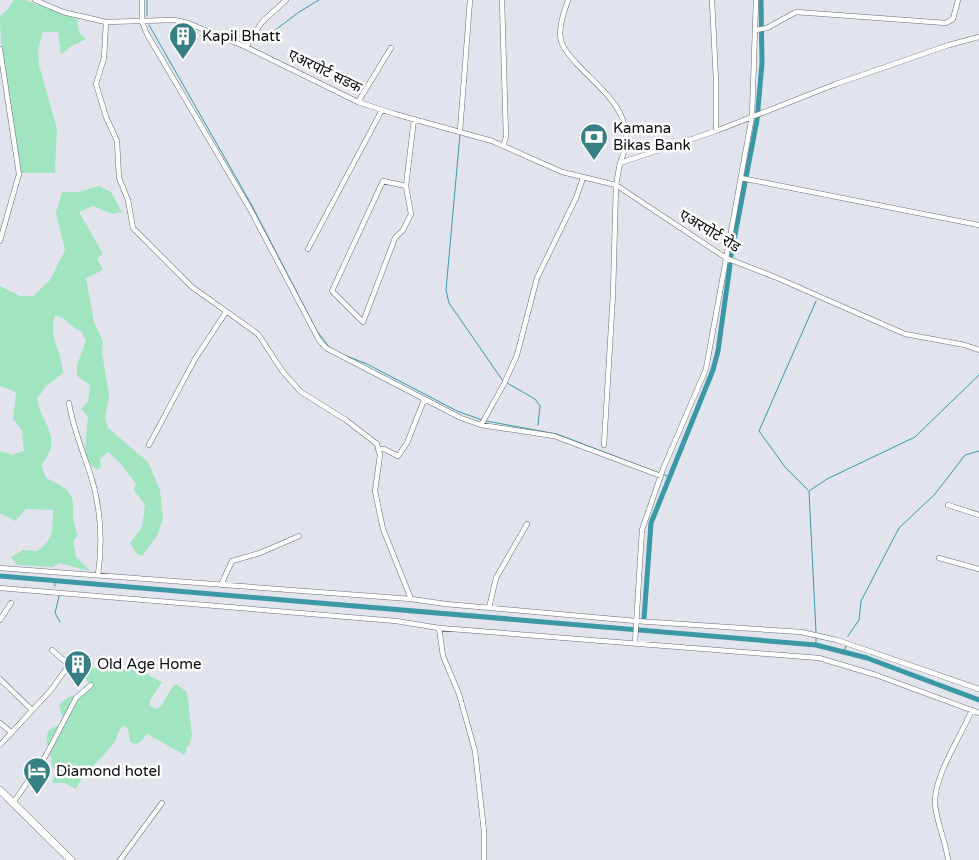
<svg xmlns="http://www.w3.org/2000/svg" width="979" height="860" viewBox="0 0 979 860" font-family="'Varela Round','Noto Sans Devanagari',sans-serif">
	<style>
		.green { fill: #a0e5c0 }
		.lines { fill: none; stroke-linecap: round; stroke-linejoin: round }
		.stream { stroke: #3d98a6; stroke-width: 1 }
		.canal { stroke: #3d98a6; stroke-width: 5 }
		.minor-casing { stroke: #6a6d75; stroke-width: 5.5 }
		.highway-casing { stroke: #6a6d75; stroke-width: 8 }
		.minor { stroke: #fff; stroke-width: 4.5 }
		.highway { stroke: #fff; stroke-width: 7 }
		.labels { text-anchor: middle; stroke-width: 5; stroke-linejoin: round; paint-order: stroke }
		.poi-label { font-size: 15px; fill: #0a0b0e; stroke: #fff; text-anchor: start }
		.street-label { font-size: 15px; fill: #0a0b0e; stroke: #fff }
	</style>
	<rect width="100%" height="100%" fill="#e1e4ed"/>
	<path class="green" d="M14,0H25L77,19L79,32L86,39L70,47L61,55L58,32H43L38,49L39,65L57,129L55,173H21C15,120 0,69 0,16L7,10Z
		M99,186L111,192L122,212L112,214L93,206L79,212L103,254L97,258L103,270L86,278L94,322L103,342L102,352L109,396L105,418L108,428L148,462L160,490L163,519L157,536L142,556L136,553L130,543L142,527L145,505L134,490L136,484L120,463L108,452L100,459L101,467L97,470L84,458L88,416L81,409L88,402L90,385L77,376V365L86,341L81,331C70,327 66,318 55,315C48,339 62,350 63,373L45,387L37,399C41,425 65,437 41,465L46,478C89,497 64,504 78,535L73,541L76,557L90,571L59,563L53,567L17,565L11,557L23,550L37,551C55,538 52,531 53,510L26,509L15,521L0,513V451L12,455L24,451L22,430L13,419L16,392L0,386V286L20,296H33L50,280L65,250L56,213L62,192H79Z
		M78,650L86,655L92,668L98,669L113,662L124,669L139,664L150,676L162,682L150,700V706L156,709L161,706L173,686L176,684L187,692L192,736L189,746H187L185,755L147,734L139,743L133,744L130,741L128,729L123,726C117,730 118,738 114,743C103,758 84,771 76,789L65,783H52L56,772L51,763L52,758L46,753L49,748C45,741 46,737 49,730L59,725L63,718L59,705L67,698L83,692L80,691L89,683L80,672L71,668V659Z"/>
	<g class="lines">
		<path class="stream" d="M147,0V16
			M149,25L250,202L317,331L329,347
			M258,43L299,12L319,0
			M460,134L446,290L449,303L503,381
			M344,355L367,364L457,411L482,420
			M507,383L535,399L540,406L538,425
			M486,421L557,434L659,473
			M663,474L669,477
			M808,490L785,467L759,431L816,301
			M54,580L55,586
			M59,596L55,613L60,622
			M816,632L809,491L827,479L915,437L979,375
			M848,636L859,620L861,601L899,528L935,494L965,455L979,451
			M816,645V638
			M844,652L846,646"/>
		<path class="canal" d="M731,256L757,120L762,63L761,0
			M0,576L816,645L867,658L979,700
			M644,619L651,523L713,370L718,351L730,265"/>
		<g class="minor-casing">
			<path id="minor" d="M35,0L63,12L106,22L174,20L188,23L246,47L358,102L395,114L492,141L562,172L616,185L726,258L775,277L905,334L965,345L979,350
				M142,0V22L147,34L250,209L319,340L326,348L461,418L481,425L554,436L661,476
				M502,0L506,137L503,146
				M568,0C564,12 558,28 561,41C563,49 571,57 576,63C605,94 640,116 620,163
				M712,0L716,81V131
				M106,22L104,58L96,84L106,117L117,141L119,178L128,200L133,228L192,287L258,334L283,372L301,392L346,420L377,444L380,455L375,491L383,529L411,599
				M756,30L767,28L796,12L946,23L953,19L958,0
				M246,47L262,22L286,0
				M0,49L19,174L0,241
				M358,102L391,48
				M460,131L470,0
				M741,178L979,225
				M406,186L383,181L332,291L363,322L395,238L403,230L411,214L406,186L414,119
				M308,249L382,110
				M69,403C73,428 82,449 90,473C101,507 103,540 98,575
				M481,425L504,384L517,355L537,278L576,198L583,178
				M149,445L195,359L226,312
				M604,445L613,294L616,185L620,163L716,131L836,84L949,45L979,37
				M378,449H384L398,456L407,443L424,400
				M948,505L979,515
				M939,558L979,569
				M0,568L411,599L446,604L636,621L801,632L837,640L979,689
				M221,585L232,561L260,553L299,536
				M0,588L396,621L439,628L819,658L876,675L979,713
				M489,608L496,578L527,524
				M0,620L11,603
				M439,628L443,656L459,694L475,751L484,831V860
				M635,643L642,530L663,469L706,369L752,116L756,0
				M0,679L31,709
				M0,723L11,732
				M0,745L51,690L69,665L52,650
				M13,803L45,757L76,698L91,685
				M120,860L162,803
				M948,860C946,841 936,822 935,803C934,776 961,736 972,710"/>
		</g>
		<g class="highway-casing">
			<path id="highway" d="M0,790L71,860"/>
		</g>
		<use href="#minor" class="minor"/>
		<use href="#highway" class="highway"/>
	</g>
	<defs>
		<g id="building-pin" transform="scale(1.4375)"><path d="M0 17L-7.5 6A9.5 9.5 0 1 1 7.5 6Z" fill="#367f83" stroke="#fff"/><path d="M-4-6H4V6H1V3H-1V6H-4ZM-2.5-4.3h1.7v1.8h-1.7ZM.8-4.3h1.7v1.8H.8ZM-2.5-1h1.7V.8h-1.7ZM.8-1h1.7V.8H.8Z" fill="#fff"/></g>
		<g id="bank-pin" transform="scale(1.4375)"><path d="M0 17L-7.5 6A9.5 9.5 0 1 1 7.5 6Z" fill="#367f83" stroke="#fff"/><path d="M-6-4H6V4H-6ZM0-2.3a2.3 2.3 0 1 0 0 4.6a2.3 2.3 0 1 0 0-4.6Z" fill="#fff"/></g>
		<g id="hotel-pin" transform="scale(1.4375)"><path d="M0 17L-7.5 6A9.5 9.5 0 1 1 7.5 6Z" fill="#367f83" stroke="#fff"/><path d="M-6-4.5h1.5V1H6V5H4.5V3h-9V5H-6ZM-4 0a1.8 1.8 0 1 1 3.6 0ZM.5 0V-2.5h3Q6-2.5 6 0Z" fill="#fff"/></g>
	</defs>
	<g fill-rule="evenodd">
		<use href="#building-pin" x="183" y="36"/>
		<use href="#bank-pin" x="594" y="137"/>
		<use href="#building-pin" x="78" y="664"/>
		<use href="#hotel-pin" x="37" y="771"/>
	</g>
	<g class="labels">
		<g class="poi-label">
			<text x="202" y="41">Kapil Bhatt</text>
			<text x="613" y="133">Kamana<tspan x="613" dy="17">Bikas Bank</tspan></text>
			<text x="97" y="669">Old Age Home</text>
			<text x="56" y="776">Diamond hotel</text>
		</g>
		<g class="street-label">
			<text transform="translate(325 71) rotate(26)" y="5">एअरपोर्ट सडक</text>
			<text transform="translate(710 231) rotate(31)" y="5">एअरपोर्ट रोड</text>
		</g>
	</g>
</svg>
